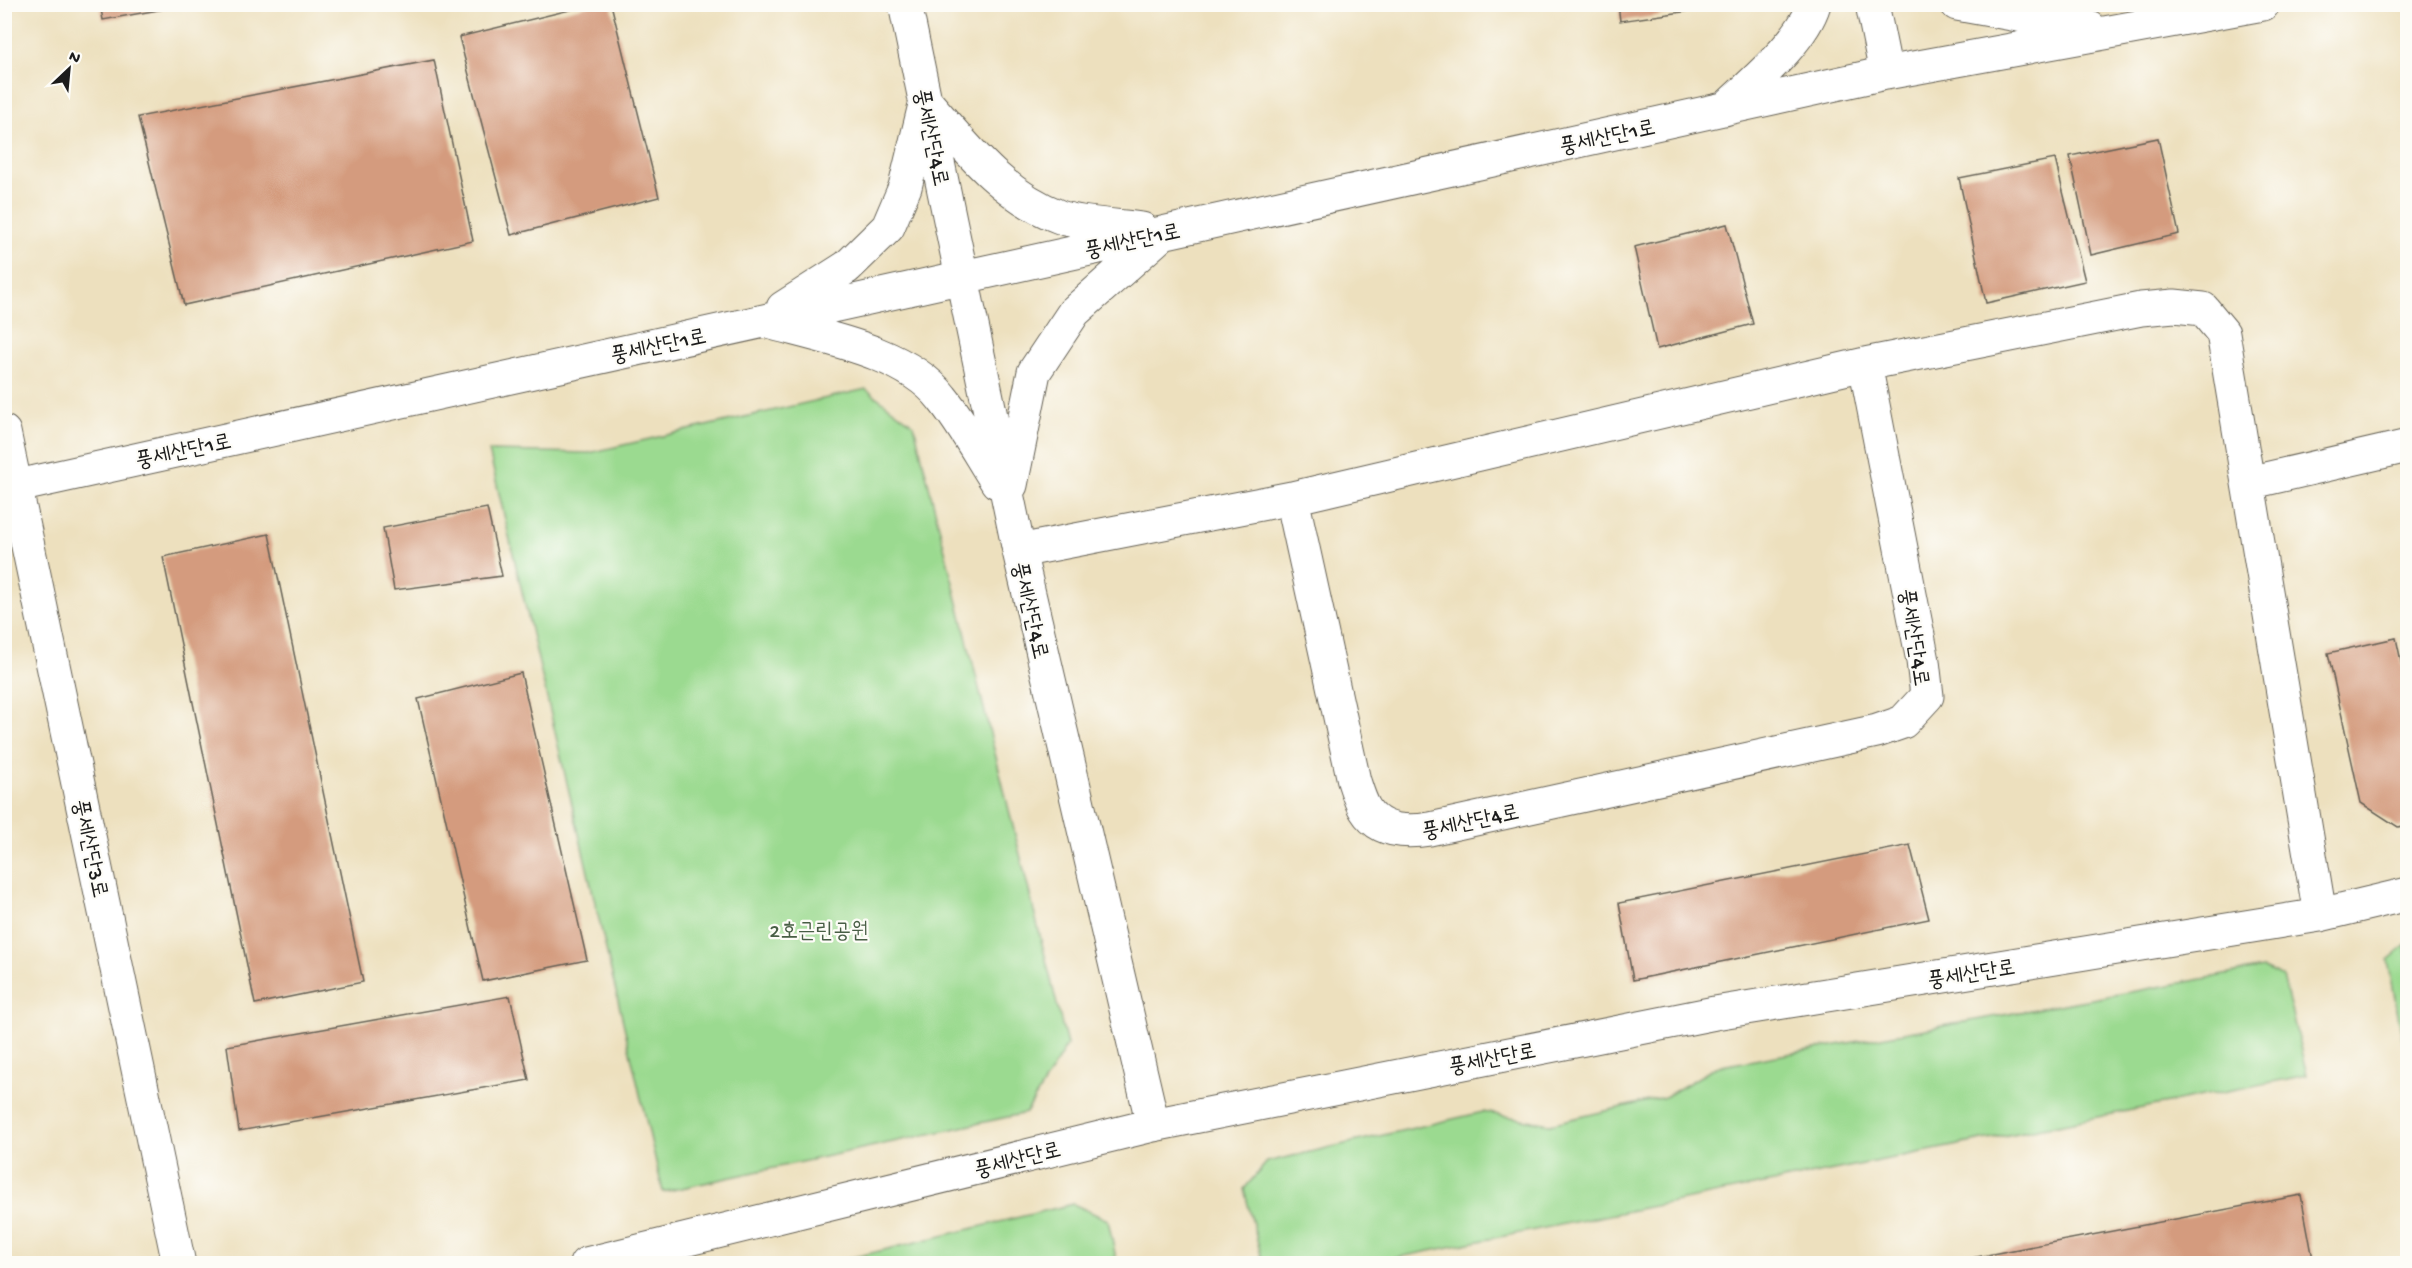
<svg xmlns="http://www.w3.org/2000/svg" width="2412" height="1268" viewBox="0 0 2412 1268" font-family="'Gochi Hand','Poor Story',sans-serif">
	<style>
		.green { fill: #9bda90; stroke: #5c7b56; stroke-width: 1.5 }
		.building { fill: #d49b7e }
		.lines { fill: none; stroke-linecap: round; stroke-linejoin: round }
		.minor-casing { stroke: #656155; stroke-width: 35 }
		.minor { stroke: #fff; stroke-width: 33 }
		.labels { text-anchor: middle; stroke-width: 4.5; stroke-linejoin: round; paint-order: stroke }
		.street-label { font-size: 22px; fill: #1c1c1c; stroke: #fdfcf7 }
		.park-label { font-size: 22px; fill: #485e45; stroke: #fdfcf7 }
	</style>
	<rect width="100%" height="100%" fill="#fdfcf7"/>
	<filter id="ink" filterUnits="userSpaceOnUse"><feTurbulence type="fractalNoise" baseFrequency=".0167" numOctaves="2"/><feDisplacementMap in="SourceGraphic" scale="12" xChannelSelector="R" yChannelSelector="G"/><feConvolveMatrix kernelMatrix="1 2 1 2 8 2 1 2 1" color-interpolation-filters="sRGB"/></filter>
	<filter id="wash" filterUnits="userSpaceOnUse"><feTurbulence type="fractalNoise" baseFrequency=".008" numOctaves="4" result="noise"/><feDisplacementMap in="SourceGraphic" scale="24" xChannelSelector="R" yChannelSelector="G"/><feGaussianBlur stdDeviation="1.35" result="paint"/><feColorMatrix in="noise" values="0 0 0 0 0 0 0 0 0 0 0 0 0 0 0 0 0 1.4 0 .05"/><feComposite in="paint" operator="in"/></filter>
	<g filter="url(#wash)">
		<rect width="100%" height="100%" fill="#ede0be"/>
		<path class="green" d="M866,389L914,425L1067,1045L1026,1113L663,1192L489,451L589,453Z
			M2407,944L2408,1052H2405L2388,960Z
			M2263,968L2283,977L2307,1075L1370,1263H1263L1244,1189L1267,1162L1483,1112L1550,1124L1665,1097L1716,1067Z
			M1073,1204L1108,1220L1117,1263H830Z"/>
		<g id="blocks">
			<path class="building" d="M100,4H180V6L103,20Z
				M594,4H611L659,197L511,235L459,37Z
				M1618,4H1724V6L1620,21Z
				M434,60L473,241L184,305L138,117Z
				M2158,138L2179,234L2091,255L2070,156Z
				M2055,159L2085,281L1986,303L1959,178Z
				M1727,224L1753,324L1657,349L1634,247Z
				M487,508L502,576L394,590L383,528Z
				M269,534L363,982L255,1004L163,557Z
				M2396,638L2402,666L2408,665V825L2398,827L2361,803L2328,653Z
				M521,673L587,960L483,981L418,699Z
				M1910,845L1929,919L1633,980L1619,903Z
				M510,996L529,1080L239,1131L227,1046Z
				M4,1001L9,1021L4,1022Z
				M2301,1195L2313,1259L2289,1264H1972L1971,1258Z"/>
		</g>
	</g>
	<g filter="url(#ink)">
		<use href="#blocks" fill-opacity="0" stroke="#656155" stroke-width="1.5"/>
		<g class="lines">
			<g class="minor-casing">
				<path id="minor" d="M905,4L1019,551L1153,1125
					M1872,4L1886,73
					M1957,4L2090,28
					M927,103C966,148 1002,195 1060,217C1078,224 1121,226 1142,229
					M1725,109C1753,82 1803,41 1814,4
					M783,308L847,267L888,227L905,187L924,109
					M768,322C822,337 907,352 942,398C963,424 979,454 997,482
					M4,432L179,1264
					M2248,483L2408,446
					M1011,485L1034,372L1074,312L1162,234
					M4,489L1886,73L2263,4
					M1292,498L1354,781C1357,790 1360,801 1365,809C1379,832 1406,833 1430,829L1877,731L1903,722L1927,696L1923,661L1865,364
					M1019,551L1292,498L1865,364L2141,309L2174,306L2203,309L2223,333L2320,915
					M586,1264L1153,1125L1715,1013L2320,915L2408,894"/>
			</g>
			<use href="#minor" class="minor"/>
		</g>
	</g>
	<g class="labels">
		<g class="street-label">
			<text transform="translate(1607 135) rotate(-12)" y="8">풍세산단1로</text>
			<text transform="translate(933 137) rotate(78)" y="8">풍세산단4로</text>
			<text transform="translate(1132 239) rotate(-12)" y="8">풍세산단1로</text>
			<text transform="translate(658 344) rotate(-12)" y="8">풍세산단1로</text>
			<text transform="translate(183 449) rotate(-12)" y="8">풍세산단1로</text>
			<text transform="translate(1032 610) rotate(77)" y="8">풍세산단4로</text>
			<text transform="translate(1916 637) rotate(81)" y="8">풍세산단4로</text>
			<text transform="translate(1470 820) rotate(-12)" y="8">풍세산단4로</text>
			<text transform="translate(92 848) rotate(78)" y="8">풍세산단3로</text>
			<text transform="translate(1971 972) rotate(-9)" y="8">풍세산단로</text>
			<text transform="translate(1492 1057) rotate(-11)" y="8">풍세산단로</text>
			<text transform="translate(1017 1158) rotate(-14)" y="8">풍세산단로</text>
		</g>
		<g class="park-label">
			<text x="819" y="937">2호근린공원</text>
		</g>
	</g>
	<rect width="2412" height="1268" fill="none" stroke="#fdfcf7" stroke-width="24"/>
	<g transform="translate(69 69) rotate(26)" stroke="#fdfcf7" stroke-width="4.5" paint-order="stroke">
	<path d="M0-4.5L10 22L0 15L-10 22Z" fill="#1c1c1c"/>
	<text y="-9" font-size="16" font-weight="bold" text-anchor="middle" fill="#1c1c1c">N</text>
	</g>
</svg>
